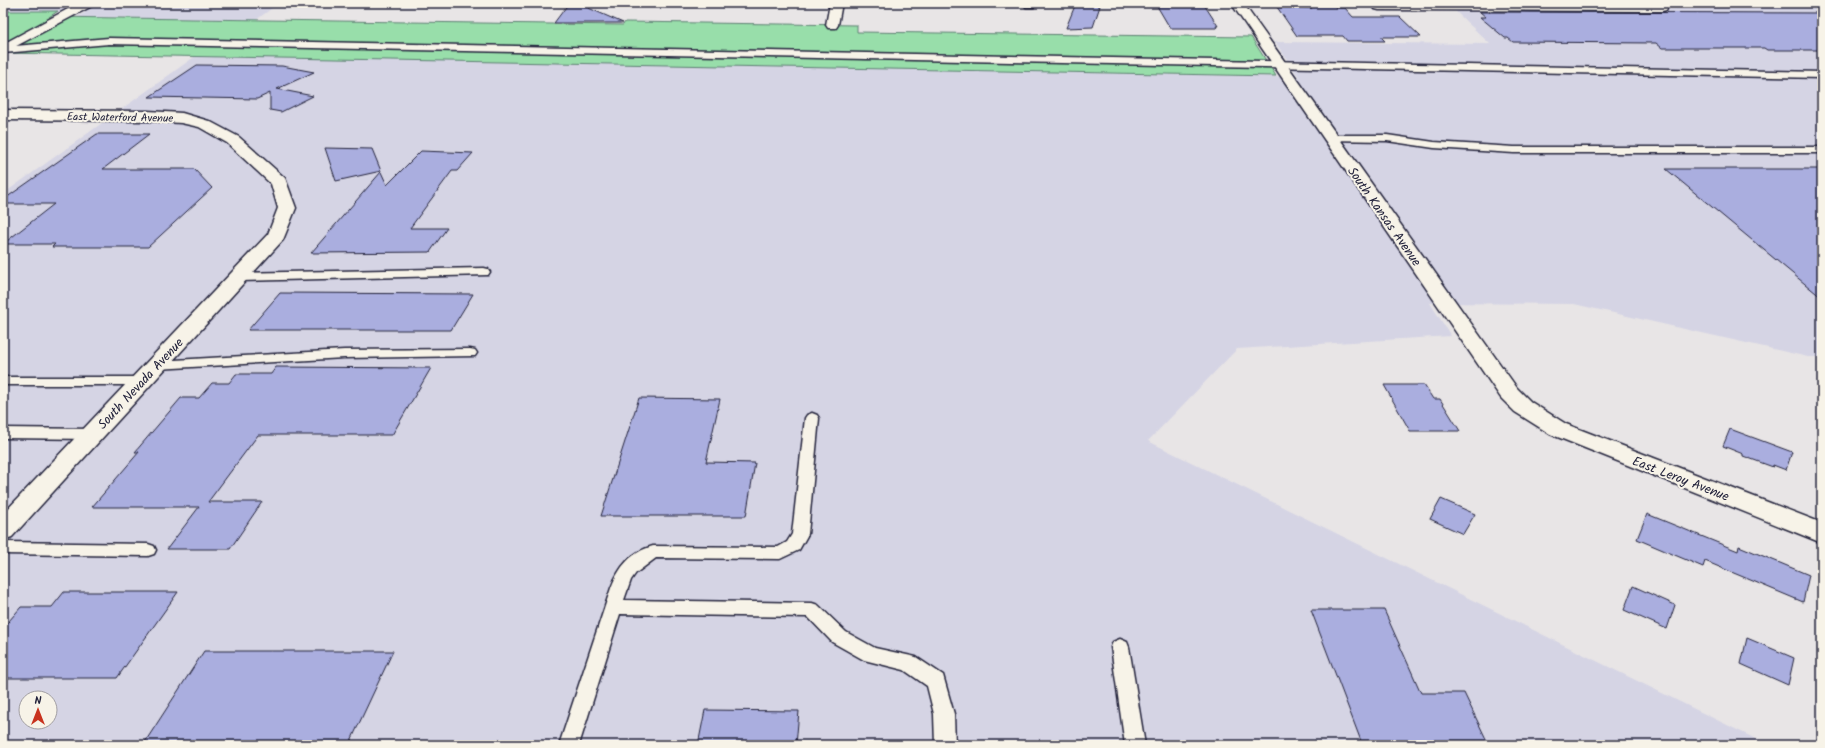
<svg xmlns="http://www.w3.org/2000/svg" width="1825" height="748" viewBox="0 0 1825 748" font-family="Kalam,sans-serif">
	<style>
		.built { fill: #d5d4e4; fill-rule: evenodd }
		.green { fill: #98deaa; stroke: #5d8072 }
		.building { fill: #aaaedf; stroke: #22223b }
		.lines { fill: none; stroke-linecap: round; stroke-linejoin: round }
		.service-casing { stroke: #22223b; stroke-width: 3 }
		.minor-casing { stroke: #22223b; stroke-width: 3 }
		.tertiary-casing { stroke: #22223b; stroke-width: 3 }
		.service { fill: #f7f3e8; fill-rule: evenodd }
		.minor { fill: #f7f3e8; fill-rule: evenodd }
		.tertiary { fill: #f7f3e8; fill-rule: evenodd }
		.labels { text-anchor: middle; stroke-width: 4; stroke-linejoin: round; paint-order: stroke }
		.far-street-label { font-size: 11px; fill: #22223b; stroke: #f7f3e8 }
		.street-label { font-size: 13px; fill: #22223b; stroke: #f7f3e8 }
	</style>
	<rect width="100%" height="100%" fill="#e8e5e6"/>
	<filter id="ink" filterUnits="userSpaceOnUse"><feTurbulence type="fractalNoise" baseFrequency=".025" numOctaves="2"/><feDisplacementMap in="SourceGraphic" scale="8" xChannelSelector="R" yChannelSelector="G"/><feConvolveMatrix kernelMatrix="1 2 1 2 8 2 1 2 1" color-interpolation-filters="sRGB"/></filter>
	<g filter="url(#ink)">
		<path class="built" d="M3,3H279L256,20L77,17L86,12L3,11Z
			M1665,3H1822V357H1808L1574,304L1430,303L1451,336L1237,349L1148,441L1768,745H3V194L197,55L1299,77L1275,42L1490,44L1452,8L1676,9ZM26,698H50V722H26Z"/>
		<path class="green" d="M3,11H58L49,17L623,25L625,22L857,25V32L1251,37L1276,76L3,53Z"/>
		<path class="building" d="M569,3H577L623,23H554Z
			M1076,3H1099L1098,6H1100L1093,27L1066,28Z
			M1171,3H1203L1218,26H1216L1217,28H1170L1157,6H1173Z
			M1308,3H1333L1337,8H1345L1353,17H1400L1421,37H1381L1385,41H1347L1343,36H1297L1277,7L1312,8Z
			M1480,12L1822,13V50H1767L1764,48H1662L1656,43L1513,42L1508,38H1505L1480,17H1486Z
			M197,65L282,66L314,72L277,89L313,96L281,112L270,110V93L257,99L149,97Z
			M97,134H149L103,169H194L212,188L148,247H52L55,244H3L54,204H3V200Z
			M325,148L372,149L381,171L336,181Z
			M421,151L473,153L457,171H452L410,228H447L430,252L311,253L381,172L387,185Z
			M1666,169H1822V298Z
			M280,293L473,294L451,330H248Z
			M276,367L431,368L392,435H258L208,502H262L230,549H167L199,507H92L139,452H135L181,398H199L212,383H229L236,374H271Z
			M1384,385H1424L1433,399H1440L1460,431H1410Z
			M639,398L720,399L706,462L755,463L746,516H601Z
			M1730,429L1792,452L1786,470L1773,465V467L1743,456V454L1723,446Z
			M1441,499L1475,514L1463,534L1430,519Z
			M1647,514L1738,551L1739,546L1809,575L1803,602L1705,561L1703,567L1637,539Z
			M1633,586L1675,605L1667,629L1624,610Z
			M64,592H178L117,678H3V628L21,607H52Z
			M1311,610H1384L1421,693H1464L1487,741H1361Z
			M1747,638L1794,658L1788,685L1741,664Z
			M204,651H393L349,745H143Z
			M705,710L799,711L796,745H698Z"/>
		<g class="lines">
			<g class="service-casing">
				<path id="service" d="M109,38L1822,72V78L109,44L3,53V47Z
					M1330,135H1387L1434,142L1514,147H1822V153H1514L1434,148L1387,141L1326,140L1325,138Z
					M484,268L488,269L490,272L488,275L239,281L235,280L233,277L235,274L239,273Z
					M470,349L475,350L477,353L475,356L344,358L157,369L152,368L150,365L152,362L157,361L344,350Z
					M3,377H142L147,378L149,381L147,384L142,385H3Z
					M812,413L817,415L819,418L808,534L799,550L780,559L656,558L636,573L631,580L624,600L812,603L818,605L846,632L875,648L916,657L943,675L954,714L955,745H935L934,714L927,686L904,670L864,660L832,642L808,617L620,614L579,745H559L611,588C619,567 631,552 653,546L778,547L787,542L792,534L805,418L807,415Z
					M3,428L93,429L98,430L101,434L98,438L93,439L3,438Z
					M3,542L148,544L154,546L156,550L154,554L148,556L3,554Z
					M1120,639L1127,642L1129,647L1145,745H1125L1111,647L1113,642Z"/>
			</g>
			<g class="minor-casing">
				<path id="minor" d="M830,3H842L838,25L836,28H828L826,25Z
					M1024,3H1036L1034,7H1026Z
					M1231,3H1243L1517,388L1531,402L1566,424L1822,523V543L1550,434L1515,412L1501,398Z
					M1375,3H1662L1666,4L1668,7L1666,10L1662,11L1379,10L1375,9L1373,6Z
					M3,110L148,111L182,113L209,121L239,137L285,178L296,208L283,240L12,537L3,540V514L268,234L278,208L271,184L227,143L199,127L181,123L148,121L3,120Z"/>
			</g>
			<g class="tertiary-casing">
				<path id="tertiary" d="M79,3H94L92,6L3,53V44Z"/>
			</g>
			<use href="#service" class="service"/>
			<use href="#minor" class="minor"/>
			<use href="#tertiary" class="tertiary"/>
		</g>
	</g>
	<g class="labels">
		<g class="far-street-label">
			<text transform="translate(120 117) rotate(1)" y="4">East Waterford Avenue</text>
		</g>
		<g class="street-label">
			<text transform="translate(1385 216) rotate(55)" y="5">South Kansas Avenue</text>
			<text transform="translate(140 383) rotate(-47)" y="5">South Nevada Avenue</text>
			<text transform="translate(1681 478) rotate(21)" y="5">East Leroy Avenue</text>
		</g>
	</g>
	<rect width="1825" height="748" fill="none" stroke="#f7f3e8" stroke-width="16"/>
	<rect x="8" y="8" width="1809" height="732" fill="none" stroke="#22223b" stroke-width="1.5" filter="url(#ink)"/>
	<g transform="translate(38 710)"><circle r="19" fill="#f7f3e8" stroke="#a29fa3"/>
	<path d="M0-3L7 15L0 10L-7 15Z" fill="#c8321e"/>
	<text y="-6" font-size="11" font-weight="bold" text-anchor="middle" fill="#22223b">N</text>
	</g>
</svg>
